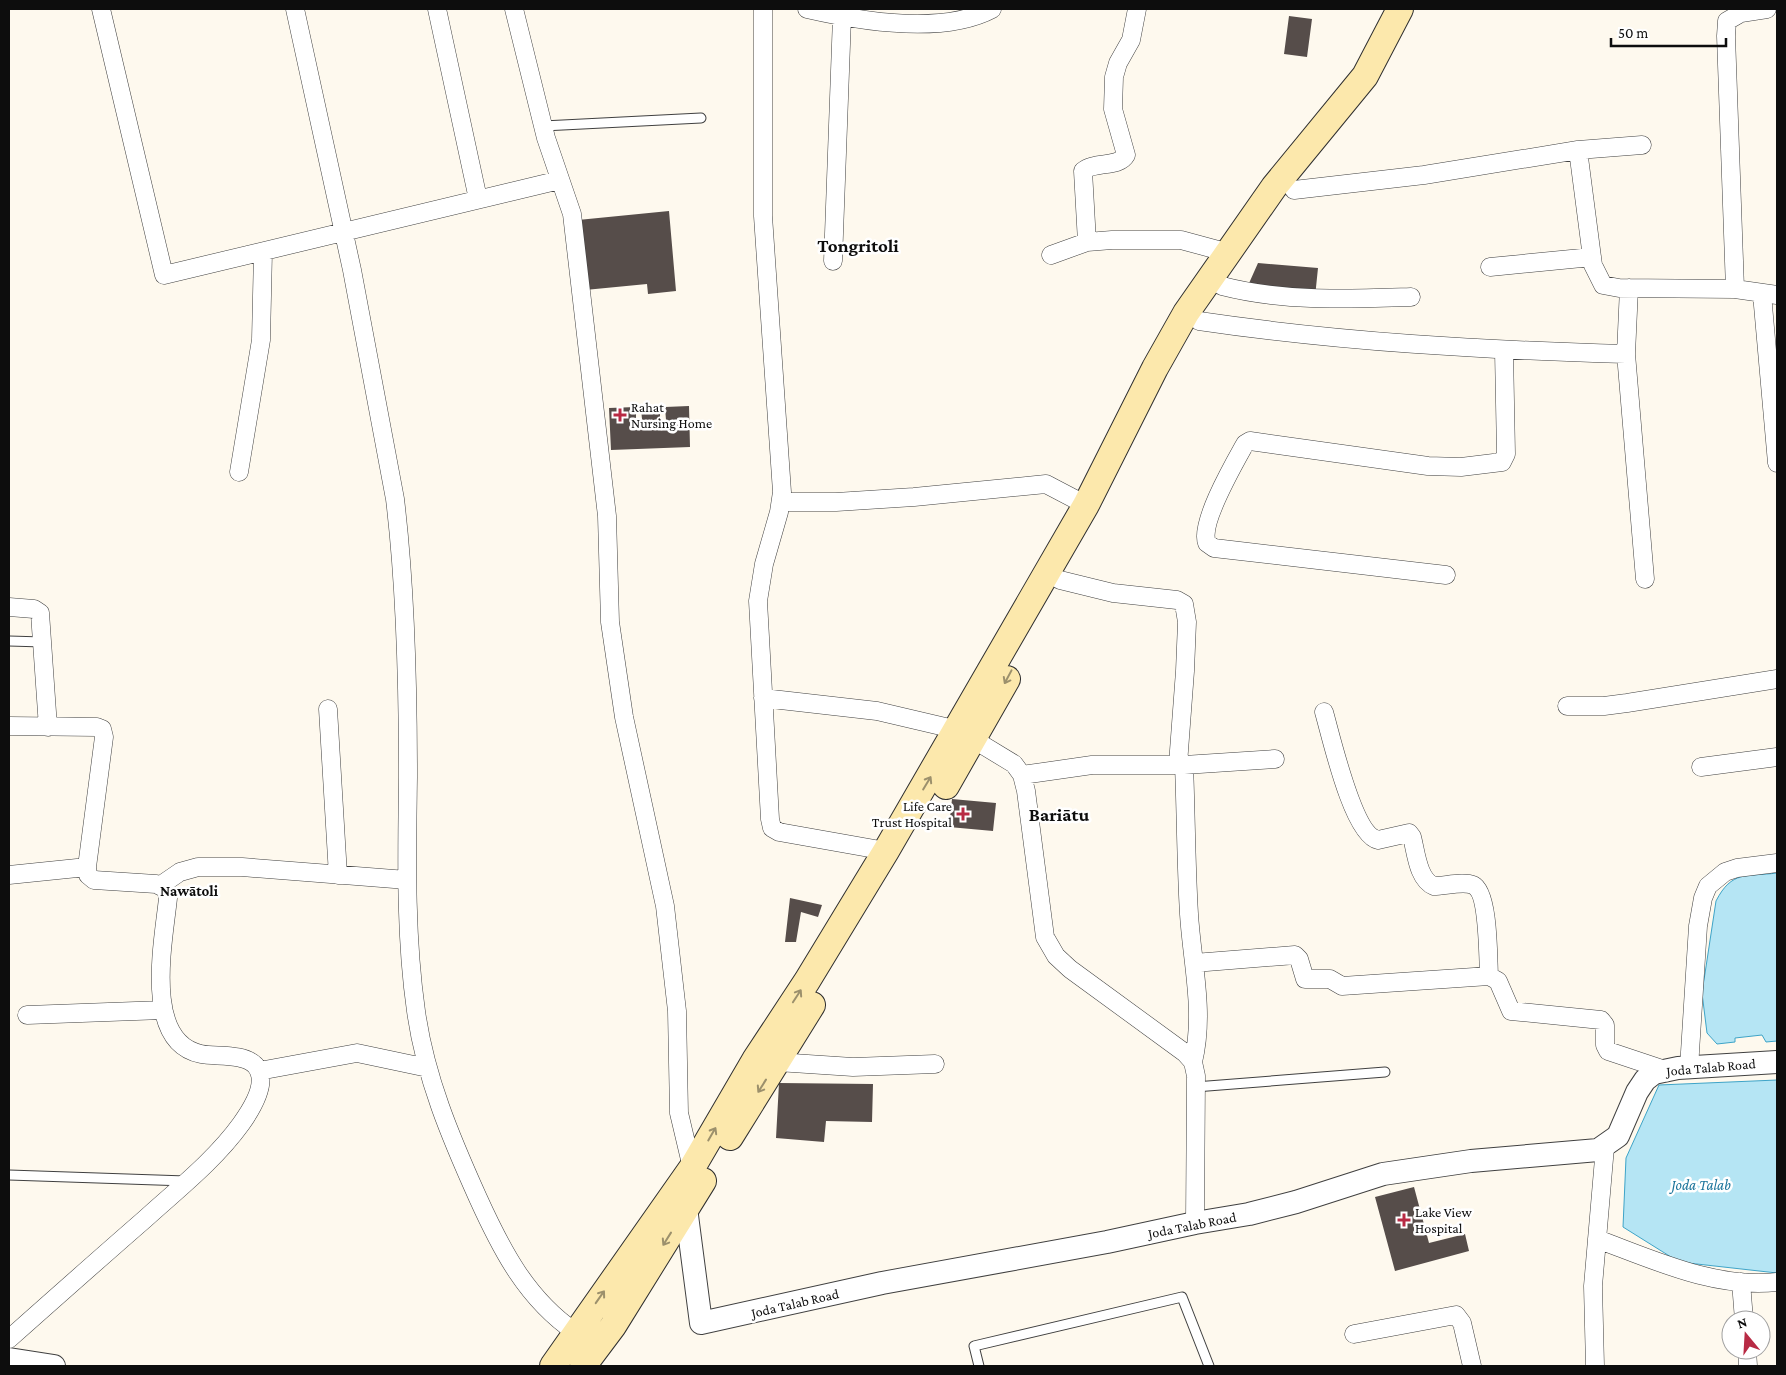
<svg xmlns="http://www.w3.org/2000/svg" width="1786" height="1375" viewBox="0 0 1786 1375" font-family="'Crimson Pro',serif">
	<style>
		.water { fill: #b5e5f4; stroke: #3ea4c8 }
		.building { fill: #564d4a }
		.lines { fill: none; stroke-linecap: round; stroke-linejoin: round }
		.service-casing { stroke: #404040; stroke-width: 11 }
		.minor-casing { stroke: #404040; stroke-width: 19 }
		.tertiary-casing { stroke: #404040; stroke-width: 24 }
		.secondary-casing { stroke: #2f2f2f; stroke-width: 28 }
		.service { stroke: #fff; stroke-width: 9 }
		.minor { stroke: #fff; stroke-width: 18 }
		.tertiary { stroke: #fff; stroke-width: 22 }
		.secondary { stroke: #fce8ac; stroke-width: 26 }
		.oneway { stroke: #9c906c }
		.poi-dot { fill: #b82a44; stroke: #fff; stroke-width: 2 }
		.labels { text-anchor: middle; stroke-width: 5; stroke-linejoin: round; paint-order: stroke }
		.poi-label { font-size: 14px; fill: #0d0d0d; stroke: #fff; text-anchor: start }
		.street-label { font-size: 14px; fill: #0d0d0d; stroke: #fff }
		.neighbourhood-label { font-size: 15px; font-weight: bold; fill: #0d0d0d; stroke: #fff }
		.water-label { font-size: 15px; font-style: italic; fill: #1b749b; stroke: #fff }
		.district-label { font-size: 19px; font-weight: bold; fill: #0d0d0d; stroke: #fff }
	</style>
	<rect width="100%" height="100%" fill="#fef9ee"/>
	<path class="water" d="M1777,873V1041L1766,1042L1762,1035L1735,1038V1042L1717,1044L1707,1033L1702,993L1716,901C1732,870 1746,877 1777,873Z
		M1777,1080V1273L1679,1262L1623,1227L1626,1158L1659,1085Z"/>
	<path class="building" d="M1289,16L1312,19L1307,57L1284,54Z
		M669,211L676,291L648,294L647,284L585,290L578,220Z
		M1258,263L1318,268L1315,297L1246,290Z
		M689,406L690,447L611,450L609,408L636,407V419H642L641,409L660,408V420H666L665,407Z
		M952,799L996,803L993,831L949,827Z
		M790,898L822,905L818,917L801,912L796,942H785Z
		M779,1083L873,1084L872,1122L826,1121L824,1142L776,1138Z
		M1414,1187L1429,1243L1465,1234L1469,1251L1395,1271L1375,1197Z"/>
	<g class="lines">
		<g class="service-casing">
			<path id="service" d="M543,126L701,118
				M9,641L43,642
				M1195,1087L1385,1072
				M9,1175L186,1181
				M979,1366L974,1346L1182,1297L1209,1366"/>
		</g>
		<g class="minor-casing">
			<path id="minor" d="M101,9L164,275L560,180
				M295,9L352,270L395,499C406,590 408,686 408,777C407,855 405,934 416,1011C425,1077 451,1138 478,1198C502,1251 527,1299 575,1332
				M437,9L478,199
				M514,9L546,138L572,214L607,516L610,622L624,717L665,906L677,1011L679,1113L692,1168
				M763,9V216L782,492L779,512L764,564L758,601L770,819L772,828L779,832L886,851
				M807,9C859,21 943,35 992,9
				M1741,13L1767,9
				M1578,150L1642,145
				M1294,190L1424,175L1578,150L1593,265L1603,285L1619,288L1735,289L1777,295
				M1087,242L1083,171C1094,161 1119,168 1126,155L1113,109L1114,77L1118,63L1131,40L1137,9
				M1051,255L1087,242L1112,240H1181L1229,253
				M833,261L842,17
				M1490,267L1592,257
				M1222,286C1284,302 1347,299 1411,297
				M1629,288L1626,354L1645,579
				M1735,289L1726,36L1727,21L1741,13V9
				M1762,294L1777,463
				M1199,321C1341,342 1483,350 1626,354
				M239,472L261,340L263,252
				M781,502H836L914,497L1046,484L1086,505
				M1446,575L1214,548L1207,543C1199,524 1235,462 1245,444L1250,441L1428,466L1461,467L1502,462L1506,454L1504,351
				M1060,580L1113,593L1177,600L1184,604L1187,622L1185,671L1178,764
				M9,607L34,609L40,613L48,727
				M763,698L877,711L958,730L1014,764L1022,775L1026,791L1045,937L1056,956L1070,969L1185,1053L1193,1062L1196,1076L1195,1223
				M1567,706H1604L1627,703L1777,679
				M328,709L338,875
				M1324,712C1331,736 1353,835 1378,840L1409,833L1412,837C1416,852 1418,880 1434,886C1445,886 1463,881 1473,885C1489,892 1488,959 1489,976
				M9,726L97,727L102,729L104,737L87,867L88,875L94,880L156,884L166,889L168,898C164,939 142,1042 201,1054C216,1057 243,1053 255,1065C270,1081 251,1110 241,1124C215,1160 178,1189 145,1219C99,1259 54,1299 9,1339
				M1184,765C1186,814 1186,864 1189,914C1192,963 1205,1013 1193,1062
				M1701,767L1777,757
				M1022,775L1092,765H1184L1275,759
				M9,875L87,867
				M161,885L180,872L198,867H242L407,880
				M1194,963L1295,955L1299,959L1305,979H1330L1342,986L1489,976L1498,981L1511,1011L1601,1020L1605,1025V1045L1608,1051L1665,1070
				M27,1015L163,1010
				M777,1062L853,1067L935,1064
				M1689,1068L1698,926L1703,898L1708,886L1725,872L1737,868L1777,863
				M259,1071L357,1053L428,1068
				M1597,1239C1654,1260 1715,1289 1777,1282
				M1741,1282L1744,1320
				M1354,1334L1456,1315L1462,1323L1472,1366
				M1747,1350L1748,1366
				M1595,1366L1593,1286L1605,1147"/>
		</g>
		<g class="tertiary-casing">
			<path id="tertiary" d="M681,1201L686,1208L701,1323L882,1283L1107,1242L1195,1223L1249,1214L1296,1202L1383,1174L1471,1161L1598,1150L1618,1136L1637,1092L1645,1080L1654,1073L1678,1068L1777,1062
				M9,1359L54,1366"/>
		</g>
		<g class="secondary-casing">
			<path id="secondary" d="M946,786L1007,679
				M730,1137L812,1005
				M553,1366L692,1168L755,1060L807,981L886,851L1086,505L1155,368L1186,313L1274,187L1365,76L1400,9
				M583,1366L613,1326L703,1181"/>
		</g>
		<use href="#service" class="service"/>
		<use href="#minor" class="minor"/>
		<use href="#tertiary" class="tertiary"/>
		<use href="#secondary" class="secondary"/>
	</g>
	<defs><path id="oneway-shaft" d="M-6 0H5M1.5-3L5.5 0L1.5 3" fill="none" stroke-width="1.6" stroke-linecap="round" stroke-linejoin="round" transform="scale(1.25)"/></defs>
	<g class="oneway">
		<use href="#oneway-shaft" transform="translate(1008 677) rotate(118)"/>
		<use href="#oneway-shaft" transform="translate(927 783) rotate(-59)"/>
		<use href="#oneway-shaft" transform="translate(797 996) rotate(-57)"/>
		<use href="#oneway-shaft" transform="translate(762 1086) rotate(122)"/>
		<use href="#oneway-shaft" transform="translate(712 1134) rotate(-60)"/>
		<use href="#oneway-shaft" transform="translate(667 1239) rotate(122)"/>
		<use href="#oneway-shaft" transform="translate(600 1297) rotate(-55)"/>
	</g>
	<g class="poi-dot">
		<path d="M617.5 407.5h5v5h5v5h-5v5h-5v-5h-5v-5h5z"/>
		<path d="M960.5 806.5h5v5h5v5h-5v5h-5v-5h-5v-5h5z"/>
		<path d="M1401.5 1212.5h5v5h5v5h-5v5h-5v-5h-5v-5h5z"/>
	</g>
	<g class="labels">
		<g class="poi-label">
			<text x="631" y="412">Rahat<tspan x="631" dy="16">Nursing Home</tspan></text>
			<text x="952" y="811" text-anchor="end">Life Care<tspan x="952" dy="16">Trust Hospital</tspan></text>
			<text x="1415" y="1217">Lake View<tspan x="1415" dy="16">Hospital</tspan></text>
		</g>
		<g class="street-label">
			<text transform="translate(1711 1067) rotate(-5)" y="5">Joda Talab Road</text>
			<text transform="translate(1192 1225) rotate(-11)" y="5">Joda Talab Road</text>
			<text transform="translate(795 1303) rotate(-13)" y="5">Joda Talab Road</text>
		</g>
		<g class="neighbourhood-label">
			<text x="189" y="896">Nawātoli</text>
		</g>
		<g class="water-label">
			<text x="1701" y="1190">Joda Talab</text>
		</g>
		<g class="district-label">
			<text x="858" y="252">Tongritoli</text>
			<text x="1059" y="821">Bariātu</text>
		</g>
	</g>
	<rect width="1786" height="1375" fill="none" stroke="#0d0d0d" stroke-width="20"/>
	<g transform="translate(1746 1335) rotate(342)"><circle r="24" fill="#ffffff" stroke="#9e9e9e"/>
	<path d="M0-4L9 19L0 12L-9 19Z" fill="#b82a44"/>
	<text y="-8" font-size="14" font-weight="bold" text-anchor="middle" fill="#0d0d0d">N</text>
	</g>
	<path d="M1611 38v8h115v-8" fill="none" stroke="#0d0d0d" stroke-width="2.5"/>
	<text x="1618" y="38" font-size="15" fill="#0d0d0d" stroke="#ffffff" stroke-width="4" paint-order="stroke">50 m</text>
</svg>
